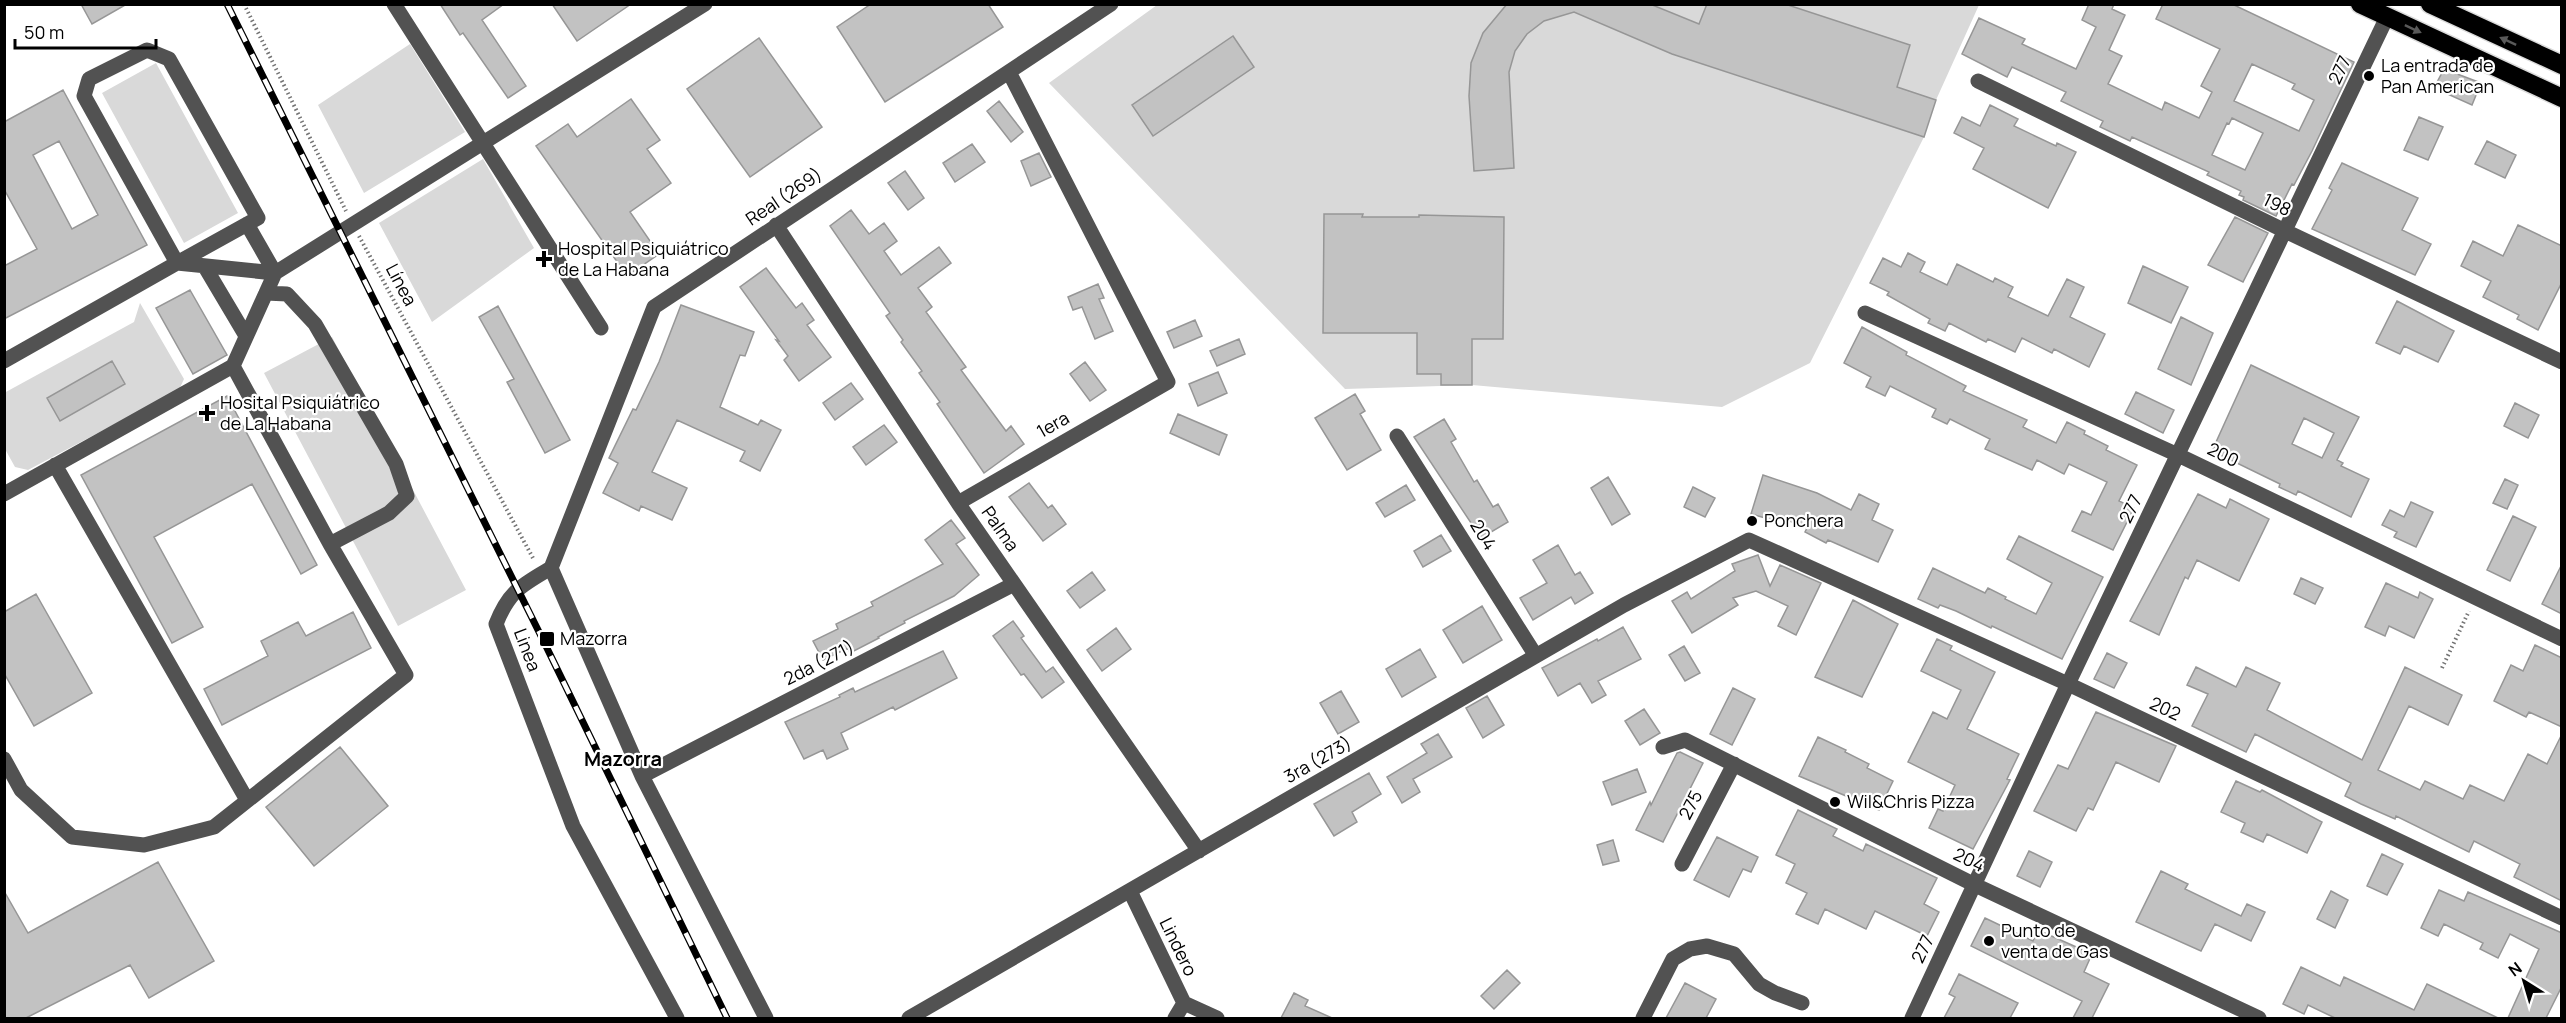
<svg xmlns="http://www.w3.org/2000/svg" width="2566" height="1023" viewBox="0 0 2566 1023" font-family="Manrope,sans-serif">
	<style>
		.green { fill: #d9d9d9 }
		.building { fill: #c2c2c2; stroke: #969696; stroke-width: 1.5; fill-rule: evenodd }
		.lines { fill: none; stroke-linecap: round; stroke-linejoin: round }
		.highway-casing { stroke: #dbdbdb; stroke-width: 21 }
		.path { stroke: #747474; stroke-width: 4; stroke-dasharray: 1.5 3; stroke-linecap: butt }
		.minor { stroke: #525252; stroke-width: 15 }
		.highway { stroke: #000; stroke-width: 18 }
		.rail-casing { stroke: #000; stroke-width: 7 }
		.rail { stroke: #fff; stroke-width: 4.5; stroke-dasharray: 14; stroke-linecap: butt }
		.oneway { fill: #595959 }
		.poi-dot { fill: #000; stroke: #fff; stroke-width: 2 }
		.labels { text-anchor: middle; stroke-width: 4.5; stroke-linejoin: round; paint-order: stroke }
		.poi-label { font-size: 18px; fill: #000; stroke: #fff; text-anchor: start }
		.street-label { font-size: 18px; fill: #000; stroke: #fff }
		.neighbourhood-label { font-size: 20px; font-weight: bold; fill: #000; stroke: #fff }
	</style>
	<rect width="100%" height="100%" fill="#fff"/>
	<path class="green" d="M1157,5H1979L1936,100L1924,137L1810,363L1722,407L1472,385L1345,389L1049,83Z
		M410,44L465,132L364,193L318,105Z
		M156,63L238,213L184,243L102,93Z
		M483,159L534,248L432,322L379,223Z
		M140,303L184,379L179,390L28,470L15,467L5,449L4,393L134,322Z
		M332,337L466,590L398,626L264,373Z"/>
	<path class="building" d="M81,4H127L92,24Z
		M440,4H504L482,20L526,86L508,98L463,33L460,35Z
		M552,4H631L577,41Z
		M871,4H988L1003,27L885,102L837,27Z
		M1507,4H1650L1699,24L1707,4H1785L1910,45L1897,87L1936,100L1924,137L1672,54L1574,12L1544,21L1527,34L1515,51L1509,72L1514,168L1474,171L1469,96L1471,63L1483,33Z
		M2089,4H2114L2112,9L2125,15L2109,50L2122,56L2108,84L2162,110L2165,102L2199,118L2212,92L2201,86L2220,49L2156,19L2163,4H2232L2354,62L2312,151L2294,185L2292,184L2276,216L2243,200L2244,197L2239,195L2241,191L2207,175L2209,172L2132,137L2130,141L2100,127L2103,121L2061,101L2066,92L2012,67L2007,77L1962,54L1979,18L2025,39L2022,44L2076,69L2096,27L2082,20ZM2252,64L2295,84L2292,89L2314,100L2299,131L2234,101ZM2232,118L2263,133L2245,170L2212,155L2227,123L2229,124Z
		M1233,36L1254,67L1153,136L1132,105Z
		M759,38L822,127L750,177L687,89Z
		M2444,69L2481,83L2472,105L2434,88Z
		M63,90L147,245L4,319V266L37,249L4,189V122ZM59,141L98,215L72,229L33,155Z
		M631,99L660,140L647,149L671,183L630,212L659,254L627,276L536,146L568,124L577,137Z
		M999,101L1023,132L1011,142L987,111Z
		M1990,105L2018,119L2014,126L2056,146L2057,143L2076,152L2048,208L1973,169L1984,148L1954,133L1962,117L1980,126Z
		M2419,117L2443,127L2428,160L2404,150Z
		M2487,141L2516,155L2505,178L2475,164Z
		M972,144L985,162L955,182L943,163Z
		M1039,153L1051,177L1031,186L1021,161Z
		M2342,163L2418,198L2402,230L2431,244L2415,275L2312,229L2332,190L2329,188Z
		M905,171L924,198L908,210L888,183Z
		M851,210L869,234L884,223L897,241L884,251L901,275L939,247L951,263L918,288L932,307L926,312L966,367L961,370L1006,431L1011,426L1024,444L984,473L937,404L940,402L919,373L922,371L901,342L903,340L886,316L890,313L830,226Z
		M1324,214H1363L1362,217H1419V215L1504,217L1503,339H1472V385H1441V374H1417V333H1323Z
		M2235,217L2268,233L2243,282L2208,265Z
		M2518,225L2562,246V282L2538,330L2517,319L2519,315L2483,297L2491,281L2461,266L2473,241L2503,256Z
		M1908,253L1925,262L1920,272L1947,285L1957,264L1993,282L1995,278L2013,287L2008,297L2048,316L2067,279L2084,287L2070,317L2105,334L2089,367L2054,349L2052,353L2022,338L2015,352L1988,339L1986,342L1949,323L1945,331L1928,323L1930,319L1887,295L1889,292L1870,283L1883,258L1901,267Z
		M2143,266L2188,287L2171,323L2128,303Z
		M766,268L796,308L802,303L814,320L807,325L831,357L799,381L784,360L788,356L776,340L779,341L740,287Z
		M1098,284L1104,298L1099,299L1113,331L1095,339L1082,307L1073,310L1068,297Z
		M190,290L227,355L193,374L156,308Z
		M2397,301L2454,331L2438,362L2404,346L2400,354L2376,343Z
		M681,305L754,332L745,356L740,355L720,407L758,425L761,420L781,430L760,471L740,461L745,451L677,420L652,472L687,488L672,520L641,506L639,511L603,493L618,463L609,458L633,409L636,410L659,362Z
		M498,306L570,440L545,453L507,382L514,379L479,317Z
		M2181,317L2213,333L2191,385L2158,369Z
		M1195,320L1202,336L1174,348L1167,332Z
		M1862,327L1907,352L1906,355L1966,386L1963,391L2027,420L2023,427L2056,443L2067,422L2085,431L2084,434L2108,446L2106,450L2137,465L2119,501L2134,508L2113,550L2072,531L2082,511L2091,515L2107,482L2069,464L2064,474L2037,460L2032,470L1985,449L1990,439L1950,419L1947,424L1932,417L1936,409L1890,386L1885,396L1866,387L1871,377L1844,363Z
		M1239,339L1245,354L1217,366L1210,351Z
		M112,361L125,384L60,421L47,398Z
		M1085,362L1106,390L1090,401L1070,374Z
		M2251,365L2359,417L2337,460L2343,463L2341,466L2369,479L2351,517L2298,491L2296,495L2279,487L2280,484L2212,451ZM2304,418L2334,433L2322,458L2292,444Z
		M1218,372L1227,393L1198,406L1189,384Z
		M851,383L863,399L835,420L823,403Z
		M2136,392L2174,410L2163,433L2125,414Z
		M1355,394L1365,411L1360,414L1381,450L1347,470L1315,418Z
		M227,396L317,565L301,574L252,484L154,537L203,627L172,643L81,475Z
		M2515,403L2539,415L2528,438L2504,426Z
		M1178,414L1227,435L1219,455L1170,433Z
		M1444,419L1456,439L1451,442L1474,482L1477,480L1493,507L1498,504L1508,522L1481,538L1414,437Z
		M884,425L897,442L866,465L853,447Z
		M1763,475L1817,493L1851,510L1859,494L1879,504L1872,520L1893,530L1878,562L1828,540L1826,543L1805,532L1807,528L1777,516L1776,521L1751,514Z
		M1608,477L1630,514L1612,525L1591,488Z
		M2505,479L2518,485L2507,509L2493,503Z
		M1029,483L1048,508L1052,505L1066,524L1043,541L1009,497Z
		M1406,485L1415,500L1385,517L1376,503Z
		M1693,487L1715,498L1705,517L1684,507Z
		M2198,494L2226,508L2230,499L2269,519L2239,581L2197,560L2188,579L2185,577L2159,635L2130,621Z
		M2411,502L2433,512L2416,547L2394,537L2397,532L2382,525L2390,510L2404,517Z
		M2513,516L2536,527L2510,581L2487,570Z
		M951,520L965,538L956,544L979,575L954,596L904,621L905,623L878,637L879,638L850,653L848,648L823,660L813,641L838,629L836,624L873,606L871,602L943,564L925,540Z
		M1441,535L1451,551L1423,567L1414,551Z
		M2019,536L2103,577L2062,659L1992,626L1991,628L1956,611L1940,605L1938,608L1918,599L1933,568L1985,593L1988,588L2006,597L2005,599L2036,614L2052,583L2007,559Z
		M1558,545L1575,575L1580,572L1593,593L1575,604L1571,597L1533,620L1520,598L1547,583L1533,560Z
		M1758,555L1770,586L1780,565L1821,583L1796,635L1778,626L1788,606L1756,591L1733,598L1738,605L1692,633L1672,601L1687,592L1691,599L1735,571L1732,564Z
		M2562,564V614L2542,604Z
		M1092,572L1105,590L1080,608L1067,591Z
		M2301,578L2323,588L2315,604L2294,594Z
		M2386,583L2418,598L2420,592L2433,599L2414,638L2389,626L2385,636L2365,627Z
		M36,594L92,693L34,726L4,673V612Z
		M1853,600L1898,624L1862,697L1815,677Z
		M1482,606L1502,640L1463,663L1443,630Z
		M353,612L371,648L222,725L204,689L268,656L261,641L298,622L306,636Z
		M1013,621L1024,636L1021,638L1046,672L1053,667L1064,682L1042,698L1024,674L1021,675L993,636Z
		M1623,627L1641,659L1598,681L1606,695L1592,703L1580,683L1558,696L1542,668L1597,639L1598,641Z
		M1116,628L1131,649L1102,671L1087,650Z
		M1937,639L1952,646L1950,650L1995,672L1967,729L2019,754L2007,779L2010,780L1973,849L1929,828L1938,809L1943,811L1955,785L1908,762L1933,712L1947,719L1961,690L1921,671Z
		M2535,645L2562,658V727L2529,712L2526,717L2494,701L2511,665L2523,671Z
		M1684,646L1700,673L1685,681L1669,655Z
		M1420,649L1436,677L1402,697L1386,669Z
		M943,651L957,678L895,710L893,707L841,733L848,749L827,759L823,750L804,759L785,722L840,697L839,695L853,688L855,692Z
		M2107,653L2127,663L2114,688L2094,679Z
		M2196,667L2236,687L2246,667L2280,683L2267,710L2362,760L2405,667L2462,695L2448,725L2409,706L2378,770L2420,790L2425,781L2463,799L2470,785L2504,801L2528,754L2547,764L2562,734V901L2514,877L2520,864L2474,841L2469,852L2396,816L2395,819L2361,804L2345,796L2351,783L2255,734L2246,752L2192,726L2208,694L2187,685Z
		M1733,688L1755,699L1732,745L1710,734Z
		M1341,691L1359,722L1338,734L1320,703Z
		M1487,696L1504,725L1483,738L1466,708Z
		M1644,709L1660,733L1640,745L1625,721Z
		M2096,712L2176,746L2159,782L2116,762L2093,810L2088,808L2076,831L2034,811L2058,765L2068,769Z
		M1438,734L1452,757L1413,779L1420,792L1402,803L1387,777L1427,753L1421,744Z
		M1818,737L1846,750L1845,752L1869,764L1867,768L1893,781L1879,810L1799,776Z
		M340,747L388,806L314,866L266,807Z
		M1680,752L1703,763L1663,842L1636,830L1650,802L1651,805L1677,753Z
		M1637,769L1646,792L1612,805L1603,782Z
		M1369,773L1381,794L1352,812L1357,822L1334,836L1314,804Z
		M2236,781L2260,792L2262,790L2322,822L2307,853L2267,834L2263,842L2241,832L2245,823L2221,812Z
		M1798,810L1837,829L1833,836L1863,851L1866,844L1937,878L1924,904L1939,912L1927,936L1875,911L1866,929L1825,909L1818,924L1796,914L1807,893L1786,883L1795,864L1776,855Z
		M1717,837L1758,857L1751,872L1743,869L1729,897L1694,880Z
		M1613,840L1619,861L1603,865L1597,845Z
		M2029,851L2052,862L2040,887L2017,876Z
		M2382,854L2403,864L2387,895L2367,886Z
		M158,862L214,961L149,998L130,965L26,1018H4V891L28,933Z
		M2161,871L2188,884L2185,889L2241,916L2247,904L2265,912L2251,941L2215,924L2201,951L2136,922Z
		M2439,890L2464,901L2468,892L2562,933V986L2546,1018H2508L2539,949L2510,934L2498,958L2480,949L2483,943L2444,924L2438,936L2421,928Z
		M2331,891L2348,900L2335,928L2317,919Z
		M1985,918L2033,941L2038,930L2092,954L2084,972L2109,984L2092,1018H2073L2082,1001L1971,946Z
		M2301,967L2340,986L2344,977L2414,1010L2427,984L2498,1018H2335L2308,1005L2304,1014L2283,1004Z
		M1507,970L1520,983L1494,1009L1481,996Z
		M1959,974L2018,1003L2010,1018H1944L1955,997L1949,994Z
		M1685,983L1716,999L1706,1018H1666Z
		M1294,993L1308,1000L1305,1006L1332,1018H1281Z"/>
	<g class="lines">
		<g class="highway-casing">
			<path id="highway" d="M2360,4L2562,98
				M2430,4L2562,65"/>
		</g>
		<path class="path" d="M244,4L346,211
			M359,236L534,560
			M2442,668L2469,611"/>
		<path class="minor" d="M394,4L601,328
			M147,50L169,59L258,218L177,263L84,96L89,79Z
			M1978,81L2285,231L2562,362
			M247,224L275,273L705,4
			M776,225L958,503L1199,851
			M205,267L246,336
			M266,293L287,294L315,324L396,464L407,496L389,513L330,544
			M1865,313L2178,455L2562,639
			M4,361L177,263L275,273L233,366L4,494
			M1397,436L1536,656
			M55,465L247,800
			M958,503L1168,382L1009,72
			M551,568L654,307L1111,4
			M551,568C522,585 509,591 496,624L573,826L677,1018
			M551,568L642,776L766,1018
			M1663,747L1685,740L1975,885L2259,1018
			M4,759L21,790L72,837L144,845L214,827L406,675L330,544L233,366
			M642,776L1014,584
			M1682,864L1734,764
			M1130,891L1184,1003L1175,1018
			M1184,1003L1217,1018
			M909,1018L1624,605L1749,540L2068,684L2562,918
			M1643,1018L1673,959L1690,949L1707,946L1734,954L1759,984L1775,993L1802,1003
			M1912,1018L2068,684L2387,17"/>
		<use href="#highway" class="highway"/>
		<g class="rail-casing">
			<path id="rail" d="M227,4L544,642L727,1018"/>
		</g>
		<use href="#rail" class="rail"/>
	</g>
	<defs><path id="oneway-solid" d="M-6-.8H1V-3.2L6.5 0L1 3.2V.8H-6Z" transform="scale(1.5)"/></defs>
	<g class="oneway">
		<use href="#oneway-solid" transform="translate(2413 29) rotate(25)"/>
		<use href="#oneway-solid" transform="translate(2508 41) rotate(-155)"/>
	</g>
	<g class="poi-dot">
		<circle cx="2369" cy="76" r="6"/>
		<path d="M541 250h6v6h6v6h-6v6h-6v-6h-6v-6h6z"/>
		<path d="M204 404h6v6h6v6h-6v6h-6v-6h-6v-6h6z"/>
		<circle cx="1752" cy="521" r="6"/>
		<rect x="539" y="631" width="16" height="16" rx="3"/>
		<circle cx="1835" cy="802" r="6"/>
		<circle cx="1989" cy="941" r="6"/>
	</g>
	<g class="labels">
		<g class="poi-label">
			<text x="2381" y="72">La entrada de<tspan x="2381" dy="21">Pan American</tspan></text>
			<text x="558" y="255">Hospital Psiquiátrico<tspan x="558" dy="21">de La Habana</tspan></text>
			<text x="220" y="409">Hosital Psiquiátrico<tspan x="220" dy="21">de La Habana</tspan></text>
			<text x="1764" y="527">Ponchera</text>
			<text x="560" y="645">Mazorra</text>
			<text x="1847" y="808">Wil&amp;Chris Pizza</text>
			<text x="2001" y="937">Punto de<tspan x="2001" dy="21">venta de Gas</tspan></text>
		</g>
		<g class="street-label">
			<text transform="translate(2340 70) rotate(-65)" y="6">277</text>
			<text transform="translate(784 197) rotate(-34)" y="6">Real (269)</text>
			<text transform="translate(2277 205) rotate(26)" y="6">198</text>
			<text transform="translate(401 285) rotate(62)" y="6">Línea</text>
			<text transform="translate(1053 425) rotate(-30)" y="6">1era</text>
			<text transform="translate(2223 455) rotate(26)" y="6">200</text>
			<text transform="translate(2131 509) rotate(-64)" y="6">277</text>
			<text transform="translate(1000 529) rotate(55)" y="6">Palma</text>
			<text transform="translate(1483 535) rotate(58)" y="6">204</text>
			<text transform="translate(527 650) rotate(69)" y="6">Linea</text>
			<text transform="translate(819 663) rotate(-27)" y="6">2da (271)</text>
			<text transform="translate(2165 709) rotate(25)" y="6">202</text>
			<text transform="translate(1318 760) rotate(-30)" y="6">3ra (273)</text>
			<text transform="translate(1691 805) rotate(-63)" y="6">275</text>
			<text transform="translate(1969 860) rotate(26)" y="6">204</text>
			<text transform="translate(1178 947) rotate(64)" y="6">Lindero</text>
			<text transform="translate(1923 949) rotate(-65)" y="6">277</text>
		</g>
		<g class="neighbourhood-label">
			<text x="623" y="766">Mazorra</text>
		</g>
	</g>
	<rect width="2566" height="1023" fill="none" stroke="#000000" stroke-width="12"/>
	<g transform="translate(2524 981) rotate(323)" stroke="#ffffff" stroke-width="4.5" paint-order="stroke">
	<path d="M0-4.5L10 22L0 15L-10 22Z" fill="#000000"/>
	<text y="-9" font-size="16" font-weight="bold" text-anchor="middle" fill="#000000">N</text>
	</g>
	<path d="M15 39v9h141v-9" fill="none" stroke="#000000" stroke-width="3"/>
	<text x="24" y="39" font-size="18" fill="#000000" stroke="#ffffff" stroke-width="4.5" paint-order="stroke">50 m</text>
</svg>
